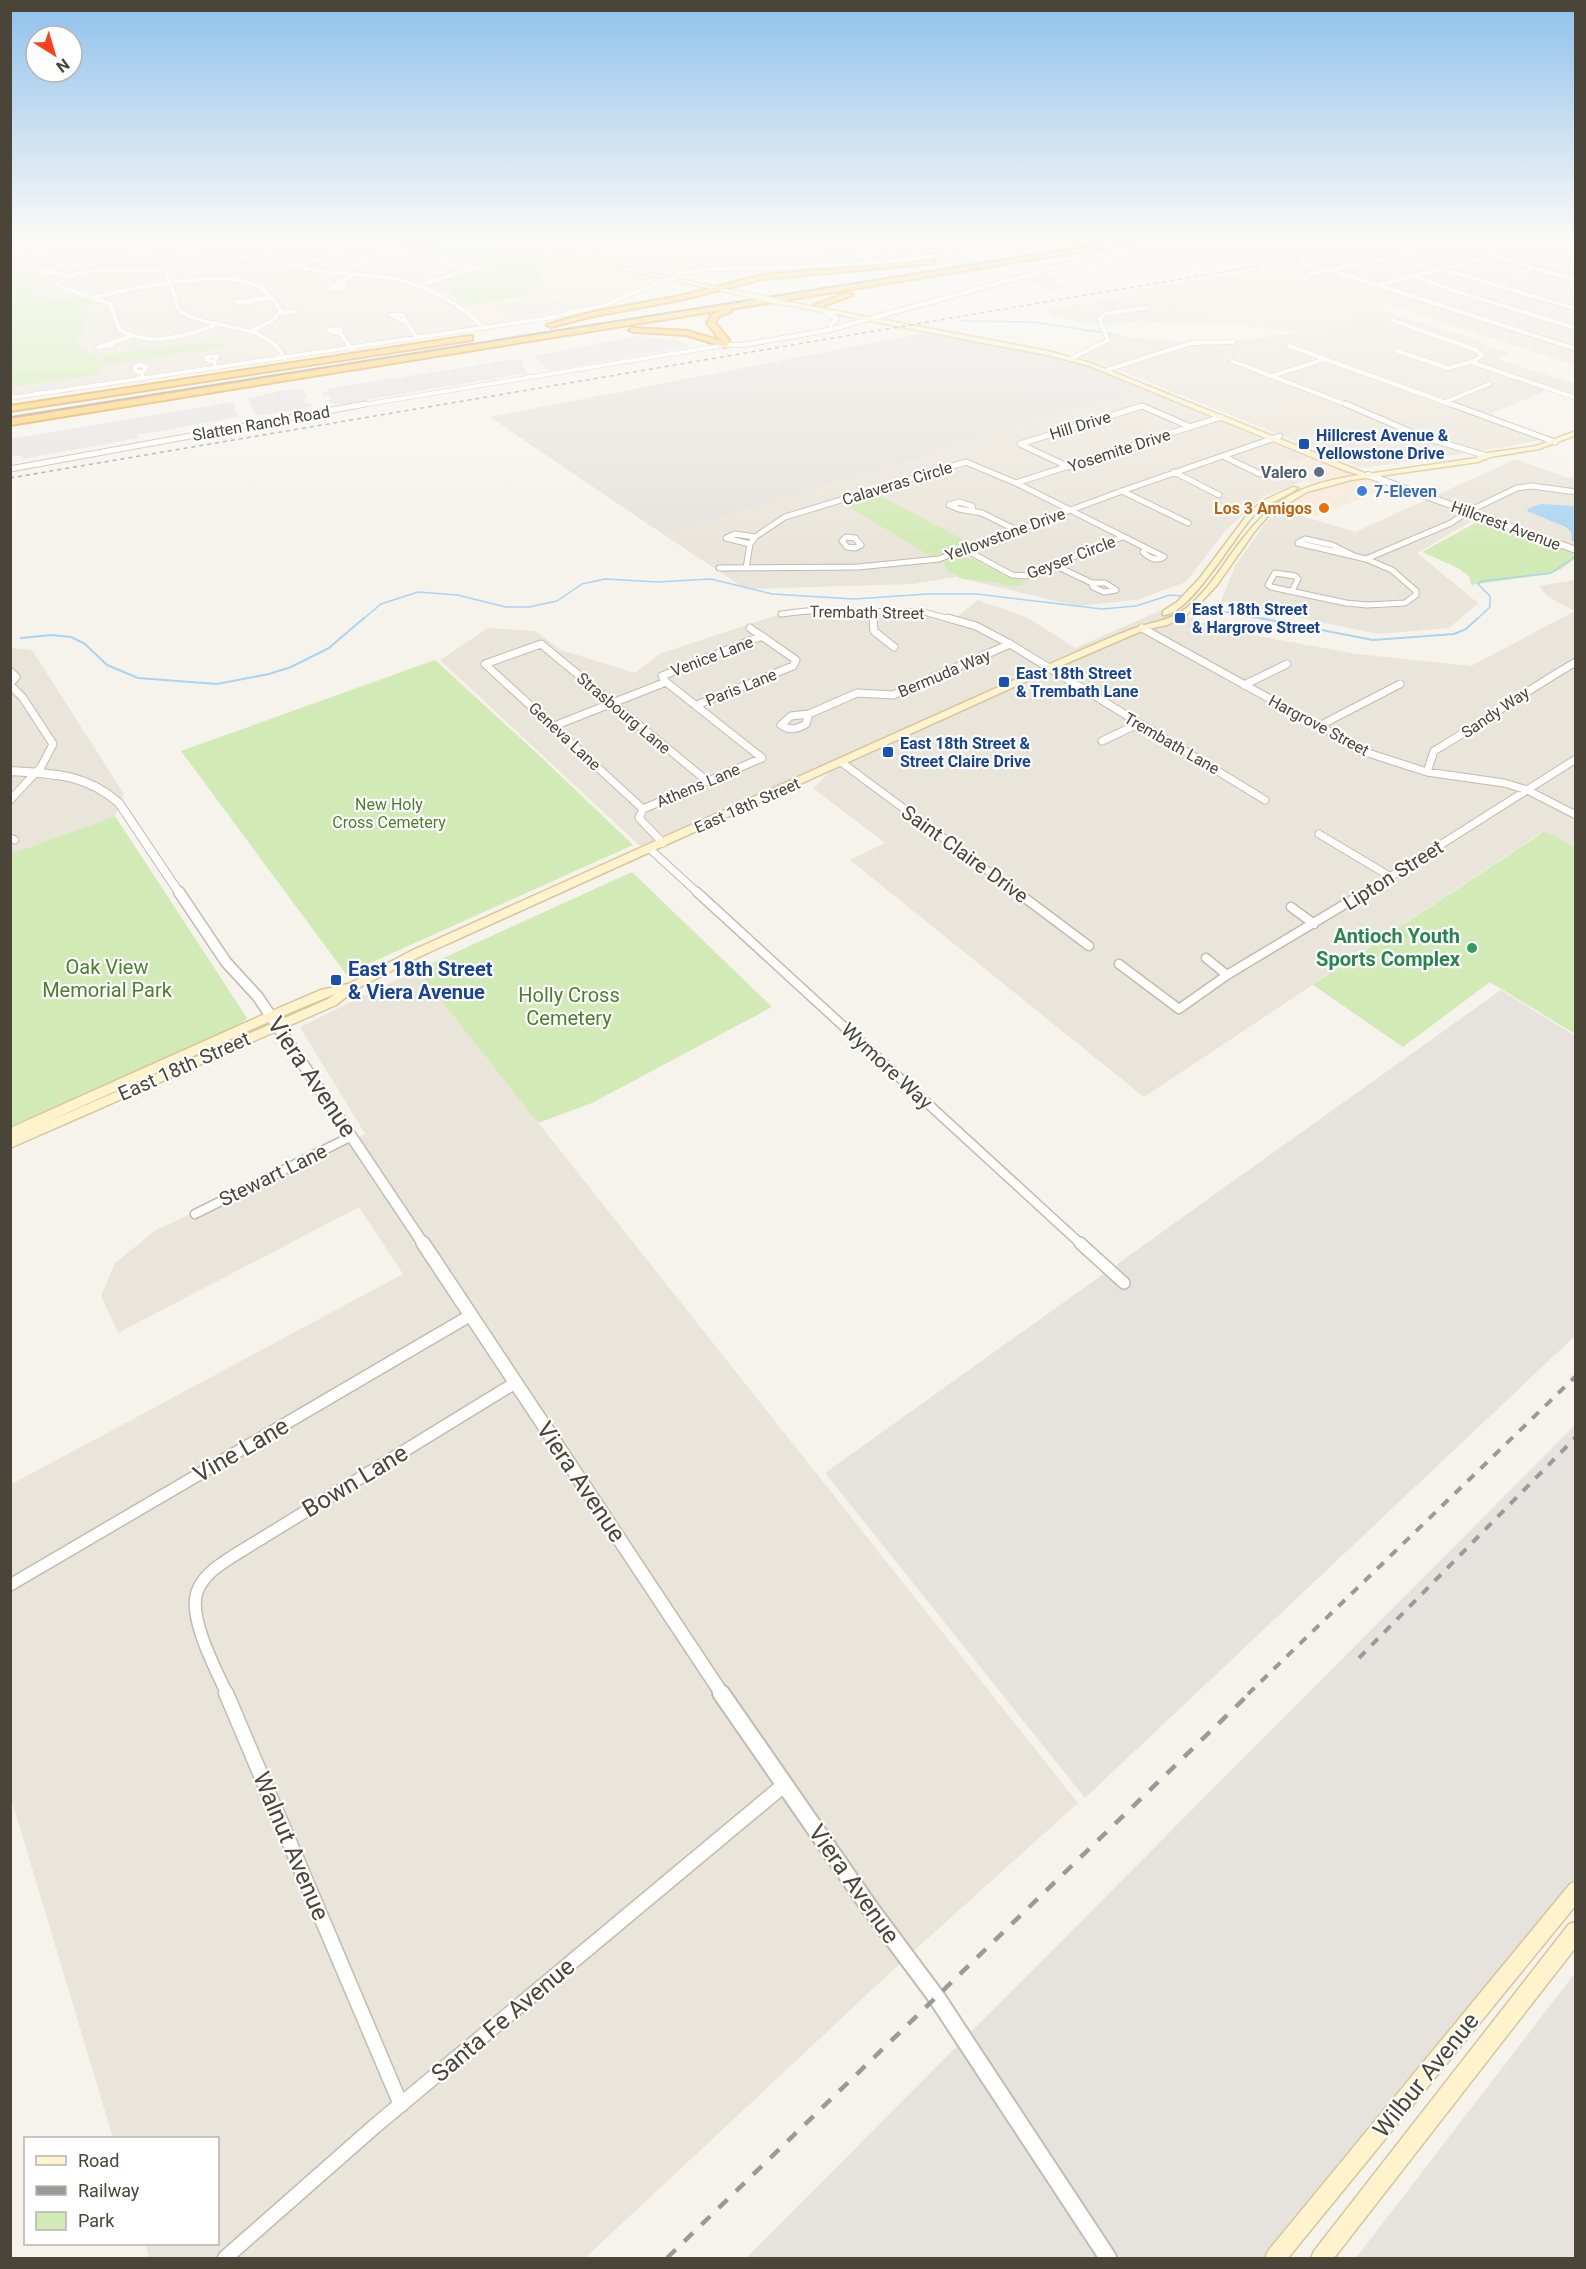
<svg xmlns="http://www.w3.org/2000/svg" width="1586" height="2269" viewBox="0 0 1586 2269" font-family="Roboto,sans-serif">
	<style>
		.residential { fill: #eae5da }
		.commercial { fill: #f7ead8 }
		.industrial { fill: #e6e2dd }
		.education { fill: #efe8d6 }
		.green { fill: #d2eab5 }
		.parking { fill: #e5e3e0 }
		.water { fill: #a9d4f2 }
		.lines { fill: none; stroke-linecap: round; stroke-linejoin: round }
		.stream-far1 { stroke: #a9d4f2; stroke-width: 1.5 }
		.stream { stroke: #a9d4f2; stroke-width: 2 }
		.minor-far5-casing { stroke: #c2bbae; stroke-width: 5 }
		.minor-far4-casing { stroke: #c2bbae; stroke-width: 7 }
		.minor-far3-casing { stroke: #c2bbae; stroke-width: 9 }
		.minor-far2-casing { stroke: #c2bbae; stroke-width: 11 }
		.minor-far1-casing { stroke: #c2bbae; stroke-width: 14 }
		.minor-casing { stroke: #c2bbae; stroke-width: 17 }
		.tertiary-far5-casing { stroke: #c2bbae; stroke-width: 6 }
		.tertiary-far4-casing { stroke: #c2bbae; stroke-width: 8 }
		.tertiary-far3-casing { stroke: #c2bbae; stroke-width: 10 }
		.tertiary-far2-casing { stroke: #c2bbae; stroke-width: 13 }
		.tertiary-far1-casing { stroke: #c2bbae; stroke-width: 16 }
		.tertiary-casing { stroke: #c2bbae; stroke-width: 20 }
		.secondary-casing { stroke: #d6c79b; stroke-width: 3 }
		.motorway-casing { stroke: #e0a43c; stroke-width: 4 }
		.minor-far5 { stroke: #fff; stroke-width: 4 }
		.minor-far4 { stroke: #fff; stroke-width: 5 }
		.minor-far3 { stroke: #fff; stroke-width: 7 }
		.minor-far2 { stroke: #fff; stroke-width: 8 }
		.minor-far1 { stroke: #fff; stroke-width: 11 }
		.minor { stroke: #fff; stroke-width: 14 }
		.tertiary-far5 { stroke: #fff; stroke-width: 4.5 }
		.tertiary-far4 { stroke: #fff; stroke-width: 6 }
		.tertiary-far3 { stroke: #fff; stroke-width: 8 }
		.tertiary-far2 { stroke: #fff; stroke-width: 10 }
		.tertiary-far1 { stroke: #fff; stroke-width: 13 }
		.tertiary { stroke: #fff; stroke-width: 16 }
		.secondary { fill: #fff3cd; fill-rule: evenodd }
		.motorway { fill: #ffcf6e; fill-rule: evenodd }
		.tram { stroke: #9a9a9a; stroke-width: 1.5 }
		.rail-far2 { stroke: #9a9a9a; stroke-width: 1.5; stroke-dasharray: 4 4; stroke-linecap: butt }
		.rail-far1 { stroke: #9a9a9a; stroke-width: 4; stroke-dasharray: 9 9; stroke-linecap: butt }
		.rail { stroke: #9a9a9a; stroke-width: 4.5; stroke-dasharray: 12 12; stroke-linecap: butt }
		.secondary-bridge-casing { stroke: #d6c79b; stroke-width: 7; stroke-linecap: butt }
		.secondary-bridge { stroke: #fff3cd; stroke-width: 5 }
		.transit-dot { fill: #1a4fb4; stroke: #fff; stroke-width: 2 }
		.service-dot { fill: #5c6f8a; stroke: #fff; stroke-width: 2 }
		.shop-dot { fill: #3f7fe0; stroke: #fff; stroke-width: 2 }
		.food-dot { fill: #e8710a; stroke: #fff; stroke-width: 2 }
		.leisure-dot { fill: #2e9e5b; stroke: #fff; stroke-width: 2 }
		.labels { text-anchor: middle; stroke-width: 4.5; stroke-linejoin: round; paint-order: stroke }
		.far-street-label { font-size: 16px; fill: #4b4439; stroke: #fff }
		.far-transit-label { font-size: 16px; font-weight: bold; fill: #164399; stroke: #fff; text-anchor: start }
		.far-service-label { font-size: 16px; font-weight: bold; fill: #4e5e75; stroke: #fff; text-anchor: end }
		.far-shop-label { font-size: 16px; font-weight: bold; fill: #366cbe; stroke: #fff; text-anchor: start }
		.far-food-label { font-size: 16px; font-weight: bold; fill: #c56008; stroke: #fff; text-anchor: end }
		.far-park-label { font-size: 16px; fill: #4a7f2a; stroke: #fff }
		.street-label { font-size: 20px; fill: #4b4439; stroke: #fff }
		.leisure-label { font-size: 20px; font-weight: bold; fill: #27864d; stroke: #fff; text-anchor: end }
		.park-label { font-size: 20px; fill: #4a7f2a; stroke: #fff }
		.transit-label { font-size: 20px; font-weight: bold; fill: #164399; stroke: #fff; text-anchor: start }
		.near-street-label { font-size: 24px; fill: #4b4439; stroke: #fff }
	</style>
	<rect width="100%" height="100%" fill="#f6f3ec"/>
	<path class="residential" d="M10,238H268L269,245L308,240L371,256L354,261L383,262L426,270L424,271L442,280L457,285L439,292L488,325L11,395Z
		M345,238H378L446,258L416,263L367,248Z
		M561,238H682L650,245L594,252Z
		M790,238H1078L975,253L848,262Z
		M1443,238H1575V365L1272,267Z
		M464,256L484,262L487,268L499,271L473,280L428,266Z
		M1139,295L1219,323L1199,325L1141,321L1102,326L1055,316L1045,310Z
		M1374,309L1462,335L1510,354L1498,359L1575,384V392L1571,394L1552,388L1482,418L1541,440L1476,452L1362,468L1114,368L1076,356L1108,340L1106,335L1184,342L1247,340L1329,328Z
		M1141,389L1309,458L1288,462L1286,466L1306,480L1263,497L1225,531L1186,582L1136,600L1077,606L956,577L913,584L746,589L664,535Z
		M1516,459L1568,478L1575,477V557L1474,520L1417,553L1478,603L1449,628L1378,634L1221,601L1235,566L1267,521L1283,510L1355,532Z
		M1575,580V847L1544,831L1144,1097L850,860L885,843L813,788L839,764L663,843L640,846L440,660L488,628L535,631L561,650L635,673L659,654L777,615L785,617L805,614L928,615L953,620L978,600L1028,618L1075,648L1164,609L1230,631L1357,654L1471,666L1575,611L1548,597L1539,586Z
		M12,648L32,650L124,794L115,816L11,854Z
		M417,970L1078,1803L906,1958L585,2258H149L145,2244H218V2138H113L11,1798L10,1485L403,1274L359,1207L118,1333L101,1296L115,1263L156,1230L365,1134L300,1027Z"/>
	<path class="commercial" d="M535,244L563,256L658,278L600,304L559,313L493,323H485L465,306L524,296L542,281L539,276L543,274L544,269L501,249Z
		M684,255L710,267L673,273L636,266Z
		M1312,457L1355,474L1390,486L1316,517L1286,503L1316,488L1286,466L1287,462Z"/>
	<path class="industrial" d="M1206,238H1401L1256,263L1213,266L1157,264L1123,252Z
		M923,333L1027,351L1078,363L1141,389L664,535L490,417Z
		M1501,990L1575,1036V1336L1085,1798L825,1473Z
		M1575,1425V1879L1273,2258H746Z
		M1575,1973V2258H1356Z"/>
	<path class="education" d="M1272,267L1305,279H1314L1351,296L1382,306L1329,328L1300,333L1219,323L1128,291Z"/>
	<path class="green" d="M380,238H416L444,246L505,250L535,264L534,266L542,273L539,276L542,281L522,296L465,306L452,295L441,290L456,285L442,280L456,275L472,280L499,271C485,266 483,259 466,256C459,255 451,258 443,257C422,254 400,247 380,238Z
		M10,262L30,291L36,295L58,301L76,295L98,302L81,308L83,324L76,345L103,362L104,355C123,353 215,337 226,347L103,365L102,374L11,387Z
		M875,493L970,543L932,557L842,503Z
		M1477,522L1575,553V559L1561,569L1550,574L1471,585L1469,576L1458,568L1422,552Z
		M962,557L973,559L1007,577L1025,581L1019,586H1008L994,582L963,579L949,572L943,562Z
		M435,660L542,758L633,845L346,974L181,751Z
		M115,816L247,1018L239,1025L11,1126V854Z
		M1545,831L1575,847V1034L1490,982L1403,1047L1313,985Z
		M632,872L772,1007L592,1103L538,1123L417,970Z"/>
	<path class="parking" d="M1050,274L1063,279L1055,282L1068,287L1054,291L1025,280Z
		M568,297L584,306L512,319L493,304L513,301L534,305Z
		M638,336L674,340L691,346L553,370L546,369L534,356Z
		M515,359L521,360L524,363L520,364L528,373L336,405L331,404L329,400L332,399L329,395L324,396L322,392L328,391L327,389Z
		M296,388L303,389L308,399H303L305,403H310L312,407L256,416L248,398Z
		M233,402L238,417L137,435L138,438L22,459L21,455L11,457V439Z"/>
	<path class="water" d="M1541,504L1575,506V543L1572,540L1571,532L1566,527L1527,511L1529,508Z"/>
	<g class="lines">
		<path class="stream-far1" d="M959,321L1034,322L1118,335
			M1211,609L1268,620
			M362,620L381,604L418,592L457,595L506,607H529L557,601L582,584L605,579L657,582L711,579L772,594L854,599L927,594H977L1102,609L1136,606L1170,595L1181,596
			M1476,620L1490,607V596L1478,584L1482,581L1551,573L1576,556"/>
		<path class="stream" d="M1260,618L1373,640L1454,634L1466,629L1478,618
			M21,638L51,635L71,637L85,644L107,665L138,678L217,684L269,674L291,667L329,648L364,618"/>
		<g class="minor-far5-casing">
			<path id="minor-far5" d="M211,238L209,240L222,238
				M269,238C270,242 270,248 272,251C289,277 368,272 396,279C430,287 460,304 484,328
				M352,238L371,246L411,256
				M585,238L600,243L639,238
				M864,238L839,246L866,259
				M981,238L983,240L980,243L971,242L981,239
				M1022,238L1036,245
				M1524,238L1576,252
				M10,239L14,238
				M10,255C98,244 186,259 274,254
				M178,256L169,261L165,268L179,311C214,332 267,320 285,359
				M862,257L923,247L905,238
				M1072,263L1105,275
				M298,266L344,252L335,251L328,256
				M727,269V260L743,250L790,238
				M165,270C136,273 74,263 56,285L110,304L119,329C148,348 186,336 216,325
				M1331,270L1576,349
				M1445,270L1576,309
				M56,272L48,268L41,271L68,275
				M1519,273L1534,268
				M1412,275L1445,288L1576,328
				M1306,279L1307,274C1374,262 1440,247 1507,238
				M344,282L345,285L339,289L331,288L355,274
				M1379,285L1492,256
				M416,286L477,267L469,266L460,271
				M96,297C133,288 226,268 260,287C269,293 275,302 281,311L272,321L250,332
				M258,299L236,302L245,303L271,297
				M292,312H294
				M281,313L294,312
				M1392,320L1476,350L1482,356L1471,362
				M405,322L391,315H402L417,338
				M340,329L341,334L328,330Z
				M341,334L352,349
				M117,341L110,346L98,347Z
				M117,341L131,336
				M1289,346L1455,406
				M1397,351L1448,368L1471,362L1576,398
				M218,356L214,362L207,360L206,357Z
				M1070,359L1108,340L1099,319L1105,314L1145,308
				M1232,361L1350,406
				M214,362L216,369
				M140,365L147,367L142,373L136,371L134,367Z
				M1107,370L1191,343L1234,342
				M142,373L143,379
				M1272,376L1325,359
				M10,398L548,318L606,305L670,278
				M1445,402L1489,384
				M356,406L725,345"/>
		</g>
		<g class="minor-far4-casing">
			<path id="minor-far4" d="M1346,404L1420,436L1487,456
				M1451,404L1555,442
				M1223,456L1260,474
				M1069,467L1020,444L1142,406L1191,427
				M10,469L365,404
				M1174,472L1219,495
				M1016,483L1221,417
				M1122,491L1188,523
				M973,510L972,506L959,502L949,505L959,509L982,513L1016,530
				M846,537L855,538L861,545L855,548L847,547L842,541Z
				M750,544L726,538L735,534L755,537
				M1146,548L1164,557C1156,562 1149,558 1143,552Z
				M966,550L1012,575L1027,576L1122,537
				M1366,559L1451,523L1467,512L1517,488L1532,486L1576,492
				M1054,565L1092,583
				M719,568L858,567L939,559L1122,491L1280,436
				M746,568L750,544L755,537L785,517L966,462L1016,483L1146,548
				M1092,583H1105L1116,590L1104,592L1093,587Z
				M1292,591L1298,579L1295,576L1275,573L1268,585L1271,587L1346,603L1367,605L1405,603L1416,595V591L1392,570L1366,559L1298,543L1305,539L1332,545L1354,556
				M873,611V620
				M781,614L806,611L924,612L953,620"/>
		</g>
		<g class="minor-far3-casing">
			<path id="minor-far3" d="M873,618L874,631L894,647
				M948,618L976,626L1010,644L1265,800
				M1142,628L1368,753L1427,772L1504,783L1527,790L1576,815
				M10,671L16,677L10,684
				M10,685L23,698L53,744L41,767L10,800
				M1244,685L1287,664
				M697,705L793,666L796,660L750,628
				M809,714L806,724C797,729 790,731 781,725L791,716Z
				M809,714L857,693L893,695L1010,644
				M554,726L666,682
				M1319,726L1400,684
				M1102,741L1138,724
				M841,762L1019,894
				M1427,772L1434,751C1482,723 1527,690 1576,662
				M643,809L485,664L541,644L707,781
				M1319,834L1391,877
				M10,838L15,840
				M663,843L639,818L643,809L762,758L666,682L662,676L762,636
				M650,849L699,894
				M1363,894L1576,759"/>
		</g>
		<g class="minor-far2-casing">
			<path id="minor-far2" d="M697,892L1082,1245
				M1017,892L1089,946
				M1291,907L1314,924
				M1206,958L1227,975
				M1119,964L1179,1009L1227,975L1365,892
				M195,1214L352,1136"/>
		</g>
		<g class="minor-far1-casing">
			<path id="minor-far1" d="M1080,1243L1124,1283
				M10,1585L471,1315
				M227,1694C216,1670 188,1618 197,1592C203,1575 219,1565 233,1556L515,1383"/>
		</g>
		<g class="minor-casing">
			<path id="minor" d="M226,1693L401,2105
				M225,2258L375,2126L784,1785"/>
		</g>
		<g class="tertiary-far5-casing">
			<path id="tertiary-far5" d="M1453,238L1492,256L1576,280
				M670,278L681,273L707,269L800,267L893,261L1078,238
				M824,311L837,319L830,325
				M725,345H743L829,330L1104,254L1206,238"/>
		</g>
		<g class="tertiary-far4-casing">
			<path id="tertiary-far4" d="M1368,475L1576,550"/>
		</g>
		<g class="tertiary-far3-casing">
			<path id="tertiary-far3" d="M10,771C53,774 85,773 119,803L180,894"/>
		</g>
		<g class="tertiary-far2-casing">
			<path id="tertiary-far2" d="M179,892L226,962L258,997L424,1245"/>
		</g>
		<g class="tertiary-far1-casing">
			<path id="tertiary-far1" d="M423,1243L722,1694"/>
		</g>
		<g class="tertiary-casing">
			<path id="tertiary" d="M721,1693L870,1908L937,1998L1108,2258"/>
		</g>
		<g class="secondary-casing">
			<path id="secondary" d="M530,238C537,238 556,250 565,254L739,292L736,294L562,256L544,249Z
				M784,301L1048,351L1091,363L1367,474L1477,458L1480,454L1536,446L1576,431V435L1539,449L1490,457L1478,462L1351,480L1307,492L1269,515L1255,531L1217,585L1202,601L1186,615L1167,625L1144,630L1051,670L421,956L358,988L336,1005L10,1148V1128L267,1013L321,990L348,984L413,950L1045,666C1076,653 1107,638 1138,627C1153,622 1167,621 1181,612C1201,598 1216,576 1229,557C1268,502 1293,485 1360,475L1346,471L1087,365L1047,355L782,304ZM335,994L328,999L36,1127L275,1019Z
				M1293,487L1298,488C1285,498 1268,502 1255,514C1236,533 1190,616 1163,615V611L1177,602L1199,579L1250,511L1267,499Z
				M1576,1881V1905L1288,2258H1265L1268,2251L1570,1884Z
				M1576,1922V1947L1334,2258H1311L1314,2251L1569,1924Z"/>
		</g>
		<g class="motorway-casing">
			<path id="motorway" d="M1144,238H1161L731,309V312L718,317L715,323L729,340V345L725,347L686,335L633,332L629,330L633,328L687,331L721,341L707,323L712,314L722,310L10,425V419Z
				M933,260L935,263L763,279L680,300L589,317L551,327L547,325L588,313L680,296L763,275Z
				M846,293L853,295L821,307L814,305Z
				M469,336H472V340L10,411V406Z"/>
		</g>
		<use href="#minor-far5" class="minor-far5"/>
		<use href="#minor-far4" class="minor-far4"/>
		<use href="#minor-far3" class="minor-far3"/>
		<use href="#minor-far2" class="minor-far2"/>
		<use href="#minor-far1" class="minor-far1"/>
		<use href="#minor" class="minor"/>
		<use href="#tertiary-far5" class="tertiary-far5"/>
		<use href="#tertiary-far4" class="tertiary-far4"/>
		<use href="#tertiary-far3" class="tertiary-far3"/>
		<use href="#tertiary-far2" class="tertiary-far2"/>
		<use href="#tertiary-far1" class="tertiary-far1"/>
		<use href="#tertiary" class="tertiary"/>
		<use href="#secondary" class="secondary"/>
		<use href="#motorway" class="motorway"/>
		<path class="tram" d="M10,417L1139,238"/>
		<path class="rail-far2" d="M10,478L1422,238"/>
		<path class="rail-far1" d="M1359,1658L1576,1437
			M1248,1694L1576,1376"/>
		<path class="rail" d="M667,2258L1250,1693"/>
		<g class="secondary-bridge-casing">
			<path id="secondary-bridge" d="M736,292L784,303"/>
		</g>
		<use href="#secondary-bridge" class="secondary-bridge"/>
	</g>
	<linearGradient id="sky" x2="0" y2="1"><stop stop-color="#8fc1ec"/><stop offset="0.43" stop-color="#fbfaf6"/><stop offset="1" stop-color="#fbfaf6" stop-opacity="0"/></linearGradient>
	<rect width="1586" height="556" fill="url(#sky)"/>
	<g class="transit-dot">
		<rect x="1298" y="438" width="12" height="12" rx="3"/>
		<rect x="1174" y="612" width="12" height="12" rx="3"/>
		<rect x="998" y="676" width="12" height="12" rx="3"/>
		<rect x="882" y="746" width="12" height="12" rx="3"/>
		<rect x="330" y="974" width="12" height="12" rx="3"/>
	</g>
	<circle class="service-dot" cx="1319" cy="472" r="6"/>
	<circle class="shop-dot" cx="1362" cy="491" r="6"/>
	<circle class="food-dot" cx="1324" cy="508" r="6"/>
	<circle class="leisure-dot" cx="1472" cy="948" r="6"/>
	<g class="labels">
		<g class="far-street-label">
			<text transform="translate(261 423) rotate(-10)" y="6">Slatten Ranch Road</text>
			<text transform="translate(1080 425) rotate(-17)" y="6">Hill Drive</text>
			<text transform="translate(1119 450) rotate(-18)" y="6">Yosemite Drive</text>
			<text transform="translate(897 483) rotate(-17)" y="6">Calaveras Circle</text>
			<text transform="translate(1506 525) rotate(20)" y="6">Hillcrest Avenue</text>
			<text transform="translate(1005 534) rotate(-20)" y="6">Yellowstone Drive</text>
			<text transform="translate(1071 557) rotate(-21)" y="6">Geyser Circle</text>
			<text transform="translate(867 612) rotate(1)" y="6">Trembath Street</text>
			<text transform="translate(712 656) rotate(-21)" y="6">Venice Lane</text>
			<text transform="translate(944 673) rotate(-23)" y="6">Bermuda Way</text>
			<text transform="translate(741 687) rotate(-22)" y="6">Paris Lane</text>
			<text transform="translate(1495 712) rotate(-34)" y="6">Sandy Way</text>
			<text transform="translate(624 713) rotate(40)" y="6">Strasbourg Lane</text>
			<text transform="translate(1319 725) rotate(28)" y="6">Hargrove Street</text>
			<text transform="translate(565 736) rotate(43)" y="6">Geneva Lane</text>
			<text transform="translate(1172 743) rotate(30)" y="6">Trembath Lane</text>
			<text transform="translate(698 785) rotate(-23)" y="6">Athens Lane</text>
			<text transform="translate(747 805) rotate(-24)" y="6">East 18th Street</text>
		</g>
		<g class="far-transit-label">
			<text x="1316" y="441">Hillcrest Avenue &amp;<tspan x="1316" dy="18">Yellowstone Drive</tspan></text>
			<text x="1192" y="615">East 18th Street<tspan x="1192" dy="18">&amp; Hargrove Street</tspan></text>
			<text x="1016" y="679">East 18th Street<tspan x="1016" dy="18">&amp; Trembath Lane</tspan></text>
			<text x="900" y="749">East 18th Street &amp;<tspan x="900" dy="18">Street Claire Drive</tspan></text>
		</g>
		<g class="far-service-label">
			<text x="1307" y="478">Valero</text>
		</g>
		<g class="far-shop-label">
			<text x="1374" y="497">7-Eleven</text>
		</g>
		<g class="far-food-label">
			<text x="1312" y="514">Los 3 Amigos</text>
		</g>
		<g class="far-park-label">
			<text x="389" y="810">New Holy<tspan x="389" dy="18">Cross Cemetery</tspan></text>
		</g>
		<g class="street-label">
			<text transform="translate(965 854) rotate(36)" y="7">Saint Claire Drive</text>
			<text transform="translate(1393 875) rotate(-32)" y="7">Lipton Street</text>
			<text transform="translate(184 1066) rotate(-24)" y="7">East 18th Street</text>
			<text transform="translate(887 1066) rotate(43)" y="7">Wymore Way</text>
			<text transform="translate(273 1175) rotate(-26)" y="7">Stewart Lane</text>
		</g>
		<g class="leisure-label">
			<text x="1460" y="943">Antioch Youth<tspan x="1460" dy="23">Sports Complex</tspan></text>
		</g>
		<g class="park-label">
			<text x="107" y="974">Oak View<tspan x="107" dy="23">Memorial Park</tspan></text>
			<text x="569" y="1002">Holly Cross<tspan x="569" dy="23">Cemetery</tspan></text>
		</g>
		<g class="transit-label">
			<text x="348" y="976">East 18th Street<tspan x="348" dy="23">&amp; Viera Avenue</tspan></text>
		</g>
		<g class="near-street-label">
			<text transform="translate(312 1077) rotate(56)" y="8">Viera Avenue</text>
			<text transform="translate(241 1450) rotate(-30)" y="8">Vine Lane</text>
			<text transform="translate(355 1481) rotate(-31)" y="8">Bown Lane</text>
			<text transform="translate(581 1482) rotate(56)" y="8">Viera Avenue</text>
			<text transform="translate(291 1846) rotate(67)" y="8">Walnut Avenue</text>
			<text transform="translate(854 1884) rotate(55)" y="8">Viera Avenue</text>
			<text transform="translate(503 2020) rotate(-40)" y="8">Santa Fe Avenue</text>
			<text transform="translate(1426 2075) rotate(-51)" y="8">Wilbur Avenue</text>
		</g>
	</g>
	<rect width="1586" height="2269" fill="none" stroke="#4b4439" stroke-width="24"/>
	<rect x="24" y="2137" width="195" height="108" fill="#ffffff" stroke="#b7b4b0" stroke-width="1.5"/>
	<rect x="36" y="2156" width="30" height="9" fill="#fff3cd" stroke="#b7b4b0" stroke-width="1.5"/>
	<text x="78" y="2167" font-size="18" fill="#4b4439">Road</text>
	<rect x="36" y="2186" width="30" height="9" fill="#9a9a9a" stroke="#b7b4b0" stroke-width="1.5"/>
	<text x="78" y="2197" font-size="18" fill="#4b4439">Railway</text>
	<rect x="36" y="2212" width="30" height="18" fill="#d2eab5" stroke="#b7b4b0" stroke-width="1.5"/>
	<text x="78" y="2227" font-size="18" fill="#4b4439">Park</text>
	<g transform="translate(54 54) rotate(143)"><circle r="28" fill="#ffffff" stroke="#b7b4b0" stroke-width="1.5"/>
	<path d="M0-4.5L10 22L0 15L-10 22Z" fill="#fc3f1d"/>
	<text y="-9" font-size="16" font-weight="bold" text-anchor="middle" fill="#4b4439">N</text>
	</g>
</svg>
